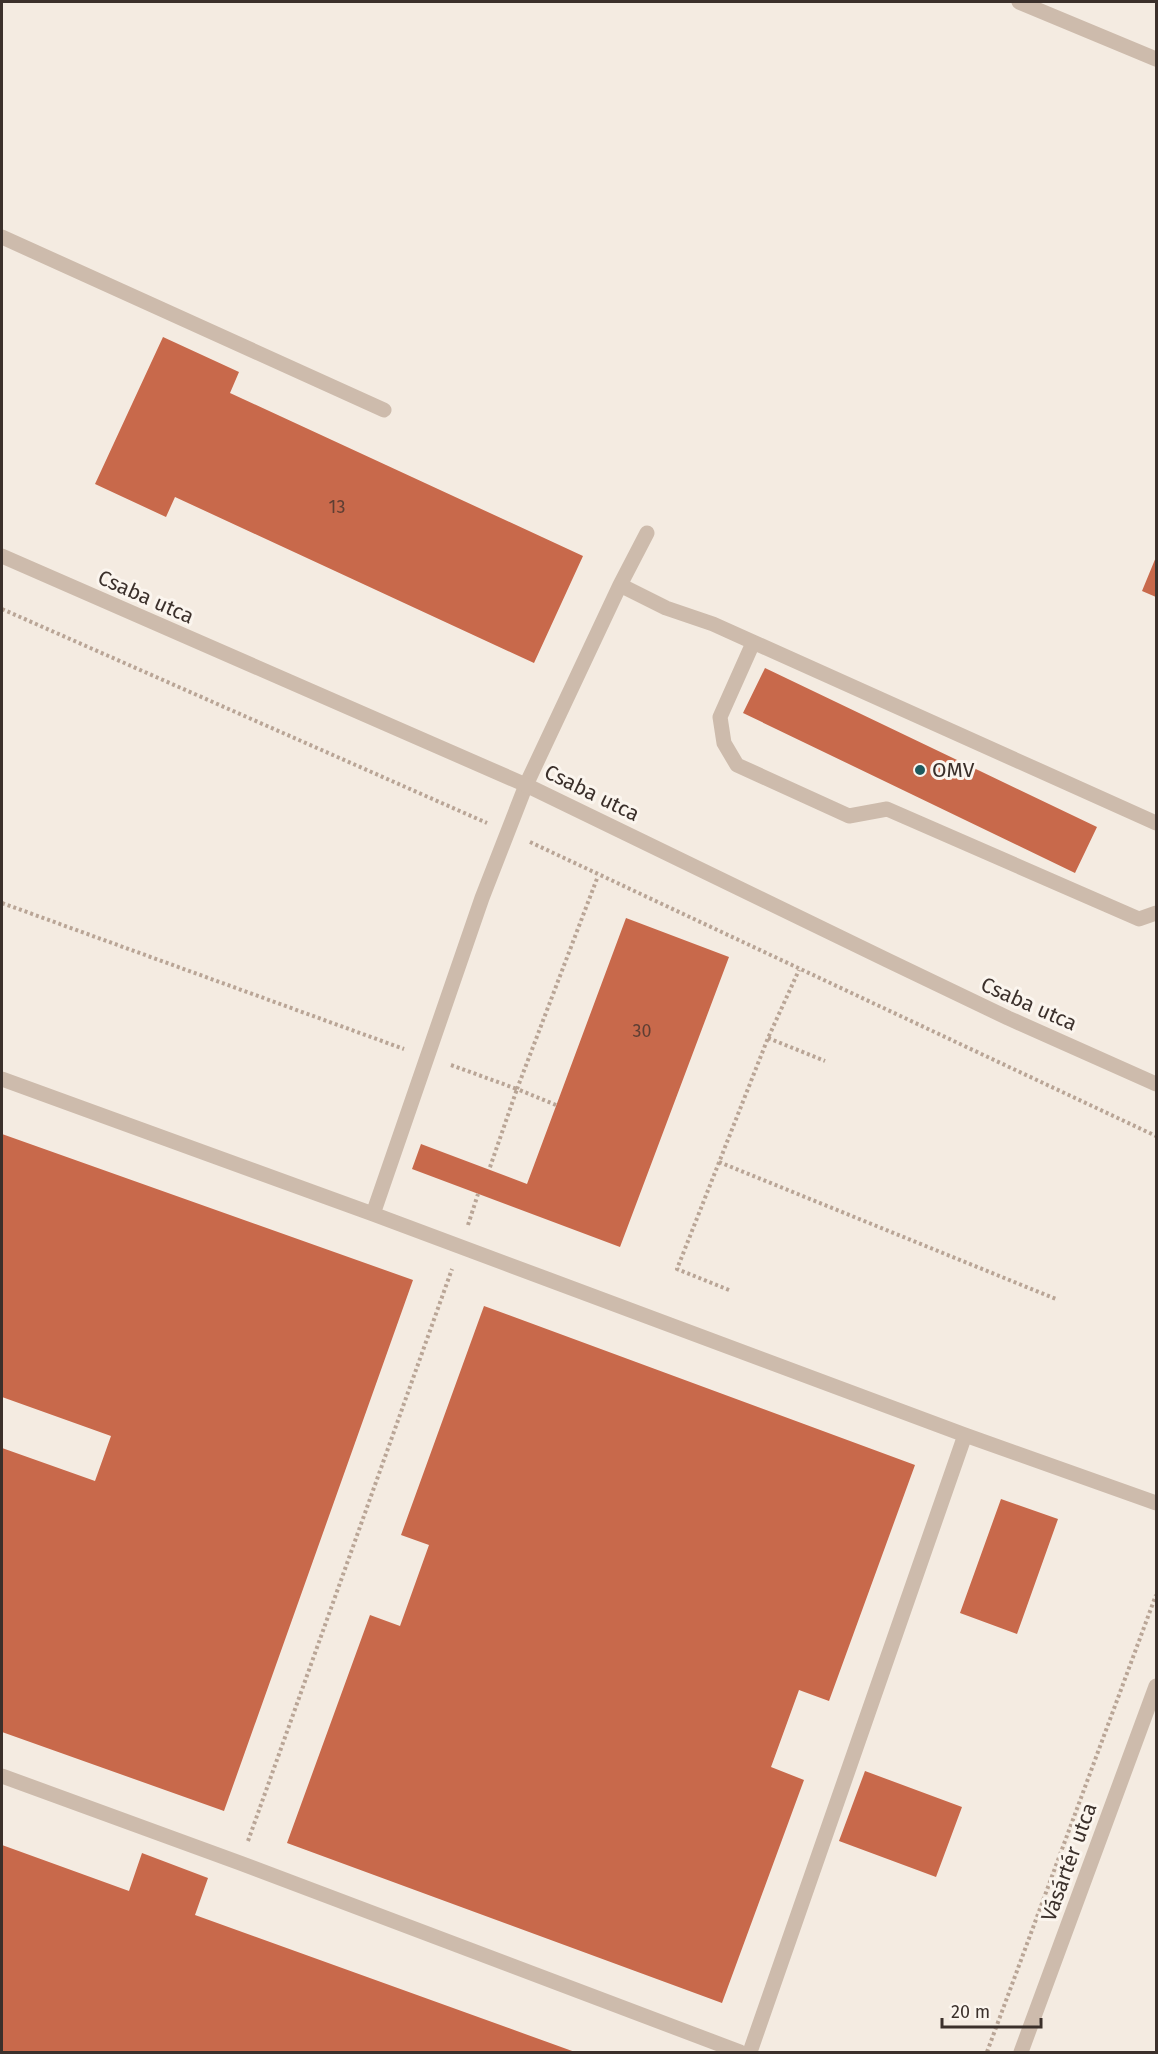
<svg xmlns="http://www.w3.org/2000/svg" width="1158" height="2054" viewBox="0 0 1158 2054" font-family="'Fira Sans',sans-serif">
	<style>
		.building { fill: #c8694b }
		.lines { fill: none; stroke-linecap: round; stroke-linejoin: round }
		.path { stroke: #b9a596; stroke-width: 4; stroke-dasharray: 3 3; stroke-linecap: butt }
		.service { stroke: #cdbbac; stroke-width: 15 }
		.minor { stroke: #cdbbac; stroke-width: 15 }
		.tertiary { stroke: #cdbbac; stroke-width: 15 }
		.poi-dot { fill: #1f5a5e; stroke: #fbf5ee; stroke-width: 2 }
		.labels { text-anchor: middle; stroke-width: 6; stroke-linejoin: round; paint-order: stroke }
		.number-label { font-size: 18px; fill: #5e3e33 }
		.street-label { font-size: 21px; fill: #3b302b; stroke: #fbf5ee }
		.poi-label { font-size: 21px; fill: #3b302b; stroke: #fbf5ee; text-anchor: start }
	</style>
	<rect width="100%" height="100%" fill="#f4ebe1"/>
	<path class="building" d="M163,337L239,372L230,393L583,556L534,663L175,497L166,517L95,484Z
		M1156,557V597L1142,591Z
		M765,668L1097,827L1075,873L743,713Z
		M626,918L729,957L620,1247L412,1169L421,1144L527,1184Z
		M2,1134L413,1280L224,1811L2,1732V1448L95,1481L111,1436L2,1397Z
		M484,1306L915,1465L829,1701L799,1690L771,1767L804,1780L722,2003L287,1843L370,1615L400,1626L429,1545L401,1535Z
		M1001,1499L1058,1519L1017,1634L960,1613Z
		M865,1771L962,1807L936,1877L839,1841Z
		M2,1845L129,1891L142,1853L208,1878L195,1915L575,2052H2Z"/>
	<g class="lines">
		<path class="path" d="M2,609L487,823
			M530,842L1156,1136
			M2,903L404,1049
			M768,1038L825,1061
			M451,1065L517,1089L489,1170
			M556,1105L517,1089L598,876
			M719,1162L1056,1299
			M468,1225L478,1194
			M729,1290L677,1269L768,1038L799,970
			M248,1841L452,1269
			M987,2052L1156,1595"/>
		<path class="service" d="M1019,2L1156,59
			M2,237L384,410
			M620,585L647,533
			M753,643L720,717L724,743L737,765L849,816L887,809L1139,919L1156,913
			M2,1079L373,1214L965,1435L1156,1503
			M373,1214L482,898L526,785L620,585L666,608L713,624L1156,823
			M2,1776L240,1863L740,2052
			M750,2052L965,1435"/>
		<path class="minor" d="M1021,2052L1156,1686"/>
		<path class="tertiary" d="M2,556L526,785L887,960L1008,1018L1156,1084"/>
	</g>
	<circle class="poi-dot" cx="920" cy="770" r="6"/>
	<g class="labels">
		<g class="number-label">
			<text x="337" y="513">13</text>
			<text x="642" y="1037">30</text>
		</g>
		<g class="street-label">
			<text transform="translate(146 597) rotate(24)" y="7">Csaba utca</text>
			<text transform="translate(592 793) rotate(26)" y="7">Csaba utca</text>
			<text transform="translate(1029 1004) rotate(24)" y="7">Csaba utca</text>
			<text transform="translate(1069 1862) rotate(-70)" y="7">Vásártér utca</text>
		</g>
		<g class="poi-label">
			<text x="932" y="777">OMV</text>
		</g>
	</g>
	<rect width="1158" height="2054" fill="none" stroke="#3b302b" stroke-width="6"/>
	<path d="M942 2018v9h99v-9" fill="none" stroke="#3b302b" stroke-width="3"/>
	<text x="951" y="2018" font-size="18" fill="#3b302b" stroke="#fbf5ee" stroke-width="4.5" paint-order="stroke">20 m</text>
</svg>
